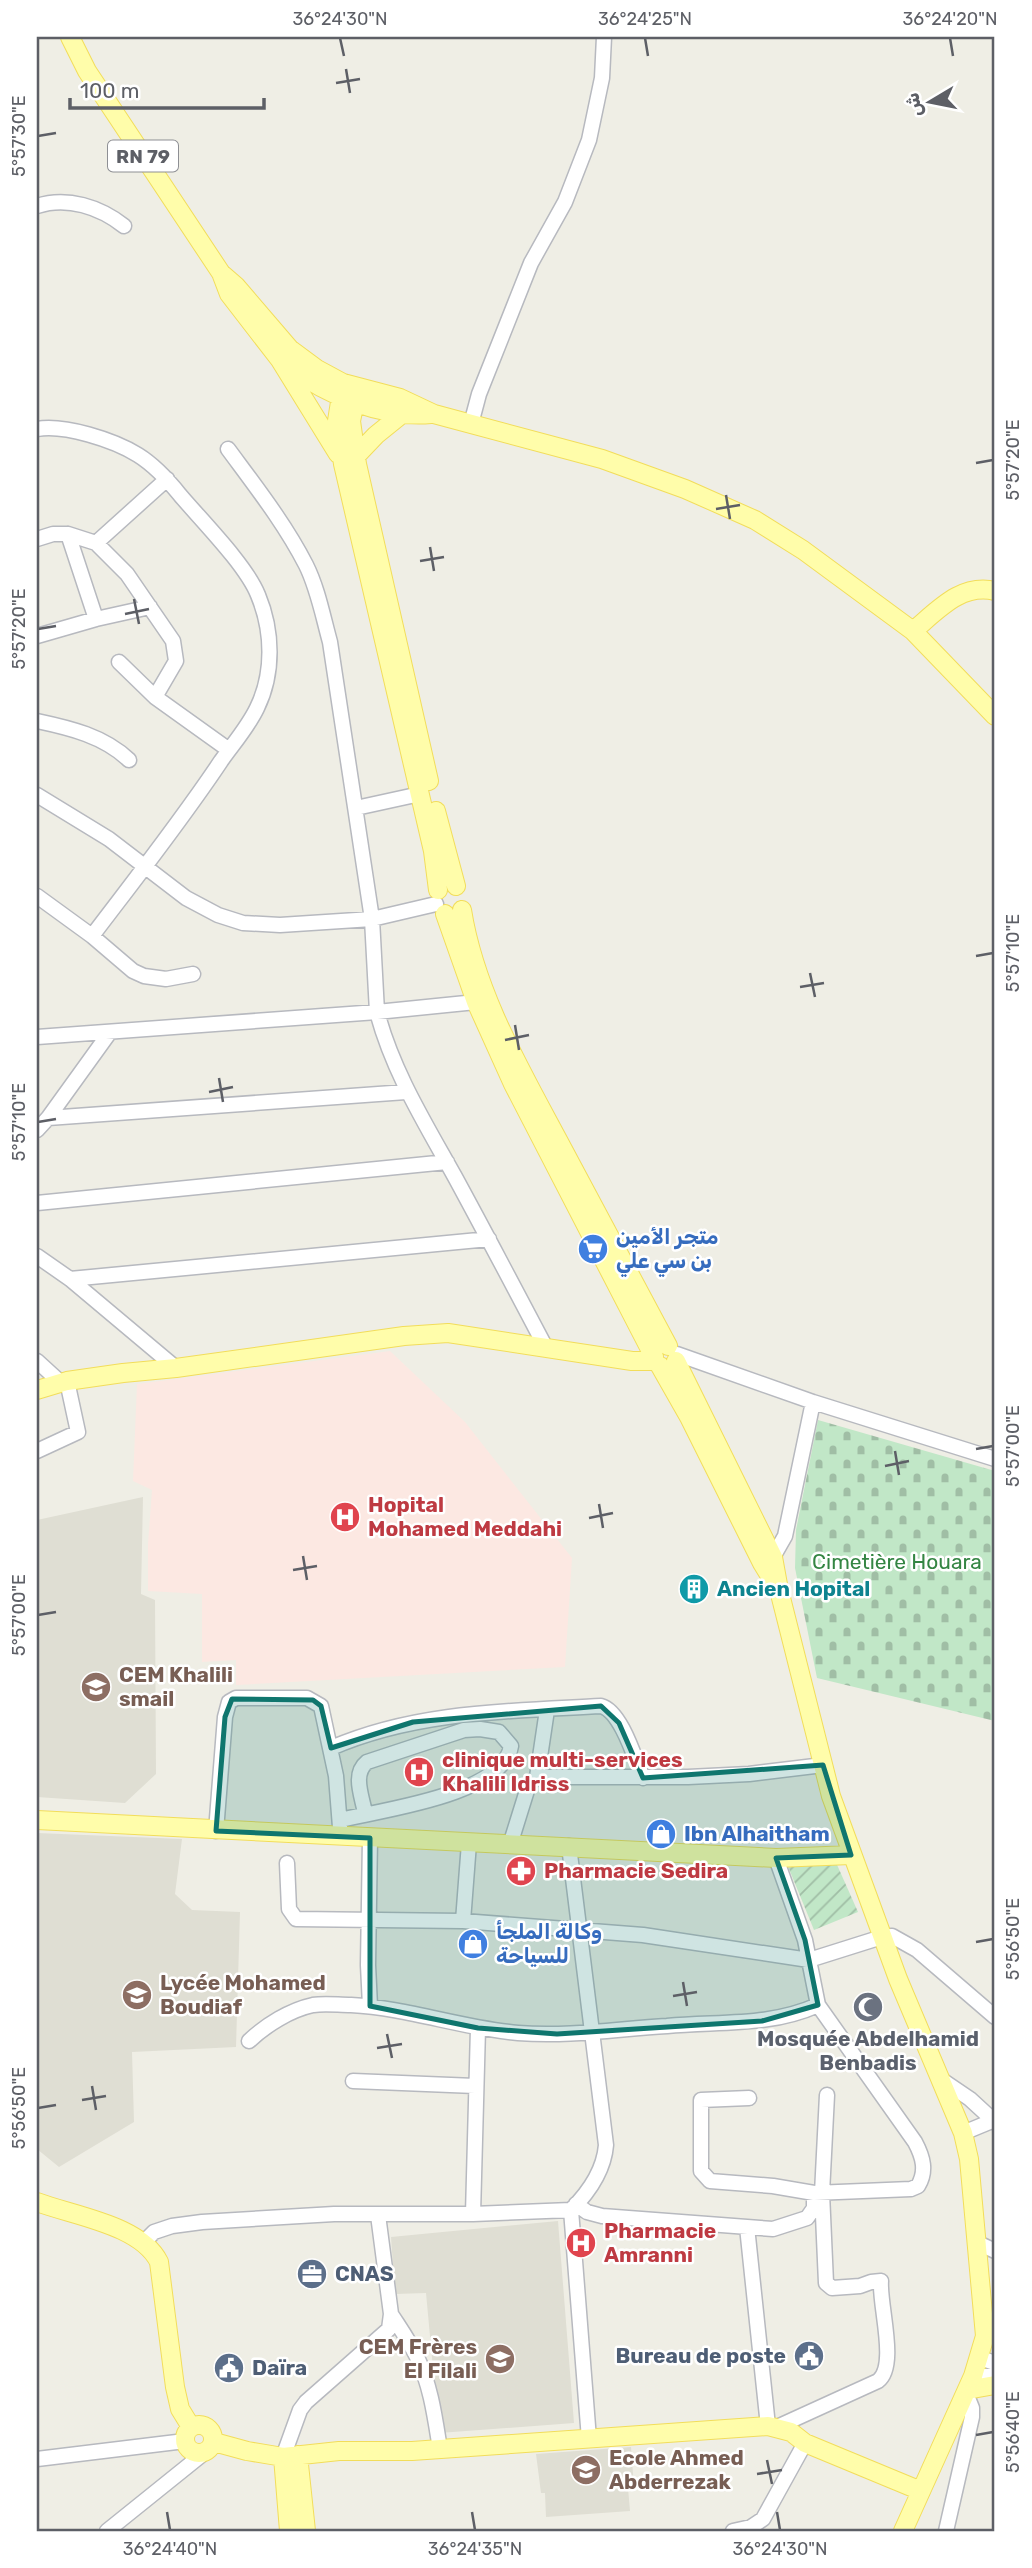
<svg xmlns="http://www.w3.org/2000/svg" width="1032" height="2568" viewBox="0 0 1032 2568" font-family="Rubik,'Noto Sans Arabic',sans-serif">
	<style>
		.education { fill: #dfded3 }
		.medical { fill: #fce8e2 }
		.cemetery { fill: url(#cemetery-stones) }
		.garden { fill: url(#garden-furrows) }
		.lines { fill: none; stroke-linecap: round; stroke-linejoin: round }
		.minor-casing { stroke: #b7b9bf; stroke-width: 17 }
		.major-casing { stroke: #f2dd5b; stroke-width: 20 }
		.minor { stroke: #fff; stroke-width: 14 }
		.major { stroke: #fffdaa; stroke-width: 18 }
		.marked { fill: #0f766e; fill-opacity: 0.2; stroke: #0f766e; stroke-width: 5; stroke-linejoin: round }
		.ticks { fill: none; stroke: #5d5f66; stroke-width: 2.5 }
		.labels { text-anchor: middle; stroke-width: 5; stroke-linejoin: round; paint-order: stroke }
		.shield { fill: #fff; stroke: #8e8f94; stroke-width: 2 }
		.shield-label { font-size: 19px; font-weight: bold; fill: #5d5f66 }
		.shop-label { font-size: 21px; font-weight: bold; fill: #366cbe; stroke: #fff; text-anchor: start }
		.health-label { font-size: 21px; font-weight: bold; fill: #be3a42; stroke: #fff; text-anchor: start }
		.park-label { font-size: 21px; fill: #348543; stroke: #fff }
		.culture-label { font-size: 21px; font-weight: bold; fill: #0d838f; stroke: #fff; text-anchor: start }
		.education-label { font-size: 21px; font-weight: bold; fill: #785e54; stroke: #fff; text-anchor: start }
		.worship-label { font-size: 21px; font-weight: bold; fill: #5b616d; stroke: #fff }
		.service-label { font-size: 21px; font-weight: bold; fill: #4e5e75; stroke: #fff; text-anchor: start }
		.neatline { fill: none; stroke: #5d5f66; stroke-width: 2.5 }
		.ticks-label { font-size: 18px; text-anchor: middle; fill: #5d5f66 }
	</style>
	<defs>
		<pattern id="cemetery-stones" width="16" height="16" patternUnits="userSpaceOnUse" patternTransform="scale(1.75)"><rect width="16" height="16" fill="#c1e7c7"/><path d="M2 7V4a2 2 0 0 1 4 0v3zM10 15v-3a2 2 0 0 1 4 0v3z" fill="#a0bea5"/></pattern>
		<pattern id="garden-furrows" width="10" height="10" patternUnits="userSpaceOnUse" patternTransform="scale(1.75)"><rect width="10" height="10" fill="#c1e7c7"/><path d="M-1 1l2-2M0 10L10 0M9 11l2-2" fill="none" stroke="#a0bea5"/></pattern>
	</defs>
	<rect width="100%" height="100%" fill="#efeee5"/>
	<path class="education" d="M143,1497L141,1594L155,1600L156,1774L125,1803L37,1797V1520Z
		M37,1833L182,1839L175,1894L192,1910L240,1912L236,2047L132,2052L134,2122L59,2167L37,2149Z
		M558,2221L574,2423L439,2433L426,2293L395,2294L391,2237Z
		M631,2447L634,2487L628,2488L630,2511L546,2517L545,2493H541L536,2454Z"/>
	<path class="medical" d="M390,1351L465,1422L572,1558L565,1667L236,1685V1660L202,1662V1594L148,1591V1544L152,1490L133,1481L137,1384Z"/>
	<path class="cemetery" d="M818,1420L995,1471V1721L817,1678L795,1568L796,1530Z"/>
	<path class="garden" d="M834,1858L858,1912L814,1930L785,1859Z"/>
	<g class="lines">
		<g class="minor-casing">
			<path id="minor" d="M37,206C67,196 100,207 124,226
				M471,424L479,394L531,263L565,202L589,140L602,78L604,37
				M37,429C64,424 114,440 138,455C154,465 168,480 180,495C202,521 246,565 258,595C273,631 274,673 257,708C248,727 233,744 221,761C181,821 136,878 92,936
				M228,449C256,487 285,524 306,565C318,589 323,617 330,642L372,919L377,1012C393,1072 425,1123 455,1177C486,1234 516,1291 546,1348
				M68,534L96,619
				M37,539L53,534H68L96,543L127,574L173,641L176,661L155,697
				M96,543L167,479
				M37,636L96,619L150,607
				M119,662L155,697L229,750
				M37,721C70,728 104,736 129,760
				M37,795L109,839L186,898L218,915L243,923L280,925L372,919L436,904
				M356,808L420,794
				M37,896L92,936L133,971L144,976L166,979L193,974
				M37,1037L377,1012L476,1002
				M48,1118L406,1092
				M37,1130L48,1118L110,1032
				M37,1203L447,1162
				M37,1256L70,1279L176,1368
				M70,1279L489,1239
				M677,1354L813,1402L995,1459
				M37,1361L60,1382
				M37,1451L78,1432L67,1381
				M766,1561L773,1557L785,1536L813,1402
				M331,1748C416,1711 510,1711 601,1706C621,1711 635,1759 643,1778
				M537,1777L547,1710
				M340,1820C381,1810 503,1795 511,1746L499,1732L480,1729L464,1730L367,1762C352,1774 362,1796 365,1813
				M216,1831L225,1717L229,1702L236,1698H307L321,1706L336,1776L340,1827
				M370,1838L368,1965L370,2006
				M510,1845L529,1784L537,1777H688L749,1774L823,1765
				M287,1863L289,1909L296,1919L463,1921L579,1930L643,1935L809,1960L882,1937L892,1936L917,1950L995,2017
				M463,1921L469,1843
				M249,2041C266,2025 290,2010 313,2005C325,2003 338,2005 351,2005C408,2008 461,2028 518,2033C568,2037 617,2029 667,2026C719,2021 769,2027 818,2005
				M942,2080L970,2099L995,2122
				M353,2081L475,2086
				M749,2098L701,2100V2171L710,2181L773,2186L814,2193L911,2189L918,2186C927,2171 923,2157 915,2142L818,2005L805,1940L776,1858
				M963,2133L992,2121
				M576,2204L587,2212L602,2216L773,2229L807,2218L814,2208V2194
				M571,2210L589,2439
				M473,2214L478,2028
				M747,2227L768,2426
				M144,2242L154,2232L172,2226L202,2222L334,2214H473L571,2210C588,2193 604,2170 606,2145L569,1846
				M978,2243L995,2251
				M391,2314C400,2328 410,2342 417,2357C431,2386 435,2418 440,2449
				M980,2358L995,2363
				M973,2376H995
				M777,2427L878,2381C898,2366 879,2305 881,2281L871,2282L860,2286L832,2288L826,2283L822,2193L827,2095
				M283,2457L300,2410L306,2402L389,2329L391,2314L378,2215
				M37,2459L185,2441
				M107,2531L204,2453
				M733,2531L751,2527L763,2519L805,2443
				M946,2531L972,2417V2408L966,2393"/>
		</g>
		<g class="major-casing">
			<path id="major" d="M70,37L87,71L221,273L229,294L280,360L338,454
				M221,273L236,286L290,349L317,369L343,383L400,398L434,414L602,459L685,489L755,520L803,550L913,631L995,716
				M288,366C328,396 381,418 431,414
				M343,383L337,421L343,464L433,851L438,890
				M358,387L351,421L357,464L429,781
				M356,456L376,435L402,414
				M913,631C938,610 961,583 995,591
				M436,811L456,886
				M462,910C475,992 519,1067 558,1140C594,1208 631,1277 668,1346
				M445,914L476,1002L513,1084L654,1357
				M676,1361L773,1557L779,1590L831,1796L898,1979L963,2133L969,2159L985,2336L973,2376L903,2531
				M660,1366L689,1417L762,1563L773,1581
				M37,1390L67,1381L123,1373L176,1368L404,1336L448,1333L632,1361H655
				M37,1820L776,1858L851,1855
				M37,2202C74,2216 141,2225 159,2262L175,2387L180,2409L191,2427
				M967,2390L995,2385
				M185 2439a14 14 0 1 1 28 0a14 14 0 1 1-28 0Z
				M214,2442L247,2451L283,2457L339,2451H412L768,2426L791,2432L805,2443L921,2491
				M298,2455L306,2531
				M283,2457L289,2531"/>
		</g>
		<use href="#minor" class="minor"/>
		<use href="#major" class="major"/>
	</g>
	<path class="marked" d="M232,1699L313,1700L321,1706L331,1748L413,1722L601,1706L619,1723L643,1778L823,1765L851,1855L776,1858L805,1940L818,2005L762,2021L557,2034L478,2028L370,2006V1838L216,1831L225,1717Z"/>
	<path class="ticks" d="M340,38L344,56M645,38L648,56M950,38L953,56M346,69L350,93M336,83L360,79M38,136L56,133M976,463L993,460M726,495L730,519M716,509L740,505M430,547L434,571M420,561L444,557M134,599L139,624M125,614L149,609M38,629L56,626M976,956L993,953M810,973L815,997M800,987L824,983M515,1025L519,1050M505,1040L529,1035M219,1078L223,1102M209,1092L233,1087M38,1122L56,1119M976,1449L993,1446M895,1451L899,1475M885,1466L909,1461M599,1504L603,1528M589,1518L613,1513M303,1556L307,1580M293,1570L317,1566M38,1615L56,1612M976,1942L993,1939M683,1982L687,2006M673,1996L697,1992M387,2034L392,2058M377,2048L402,2044M92,2086L96,2110M82,2100L106,2096M38,2108L56,2105M976,2435L993,2432M767,2460L772,2484M757,2474L782,2470M167,2512L170,2530M472,2512L475,2530M777,2512L780,2530"/>
	<defs>
		<g id="supermarket-disc" transform="scale(1.575)"><circle r="9.5" fill="#3f7fe0" stroke="#fff"/><path d="M-6-5.5h2.5l.6 2H6L4.5 2H-2.5L-4.4-4H-6ZM-1.5 3.2a1.3 1.3 0 1 0 .1 0ZM3 3.2a1.3 1.3 0 1 0 .1 0Z" fill="#fff"/></g>
		<g id="hospital-disc" transform="scale(1.575)"><circle r="9.5" fill="#e0444e" stroke="#fff"/><path d="M-5-5h3v3.5h4V-5h3V5h-3V1.5h-4V5h-3Z" fill="#fff"/></g>
		<g id="building-disc" transform="scale(1.575)"><circle r="9.5" fill="#0f9aa8" stroke="#fff"/><path d="M-4-6H4V6H1V3H-1V6H-4ZM-2.5-4.3h1.7v1.8h-1.7ZM.8-4.3h1.7v1.8H.8ZM-2.5-1h1.7V.8h-1.7ZM.8-1h1.7V.8H.8Z" fill="#fff"/></g>
		<g id="school-disc" transform="scale(1.575)"><circle r="9.5" fill="#8d6e63" stroke="#fff"/><path d="M0-5L7-2L0 1L-7-2ZM-4 1L0 2.5L4 1V4Q0 6-4 4Z" fill="#fff"/></g>
		<g id="shop-disc" transform="scale(1.575)"><circle r="9.5" fill="#3f7fe0" stroke="#fff"/><path d="M-5-2.5h2.3a2.7 3.5 0 0 1 5.4 0H5L5.5 6h-11ZM-1.5-2.5h3a1.5 2.3 0 0 0-3 0Z" fill="#fff"/></g>
		<g id="pharmacy-disc" transform="scale(1.575)"><circle r="9.5" fill="#e0444e" stroke="#fff"/><path d="M-2-6h4v4h4v4h-4v4h-4v-4h-4v-4h4Z" fill="#fff"/></g>
		<g id="mosque-disc" transform="scale(1.575)"><circle r="9.5" fill="#6b7280" stroke="#fff"/><path d="M3.5-4.9A6 6 0 1 0 3.5 4.9A5 5 0 1 1 3.5-4.9Z" fill="#fff"/></g>
		<g id="office-disc" transform="scale(1.575)"><circle r="9.5" fill="#5c6f8a" stroke="#fff"/><path d="M-6-3h4V-5.5h4V-3h4V5H-6ZM-1-4.5V-3h2v-1.5ZM-6 0V1H6V0Z" fill="#fff"/></g>
		<g id="civic-disc" transform="scale(1.575)"><circle r="9.5" fill="#5c6f8a" stroke="#fff"/><path d="M-.6-6.5H3V-4.5H.6V-3L4-1V1h2V6H-6V1h2V-1L-.6-3ZM-1.2 2.5V6h2.4V2.5Z" fill="#fff"/></g>
	</defs>
	<g fill-rule="evenodd">
		<use href="#supermarket-disc" x="593" y="1249"/>
		<use href="#hospital-disc" x="345" y="1517"/>
		<use href="#building-disc" x="694" y="1589"/>
		<use href="#school-disc" x="96" y="1687"/>
		<use href="#hospital-disc" x="419" y="1772"/>
		<use href="#shop-disc" x="661" y="1834"/>
		<use href="#pharmacy-disc" x="521" y="1871"/>
		<use href="#shop-disc" x="473" y="1944"/>
		<use href="#school-disc" x="137" y="1995"/>
		<use href="#mosque-disc" x="868" y="2007"/>
		<use href="#hospital-disc" x="581" y="2243"/>
		<use href="#office-disc" x="312" y="2274"/>
		<use href="#civic-disc" x="809" y="2356"/>
		<use href="#school-disc" x="500" y="2359"/>
		<use href="#civic-disc" x="229" y="2368"/>
		<use href="#school-disc" x="586" y="2470"/>
	</g>
	<g class="labels">
		<rect class="shield" x="108" y="140.5" width="70" height="31" rx="5"/>
		<g class="shield-label">
			<text x="143" y="163">RN 79</text>
		</g>
		<g class="shop-label">
			<text x="616" y="1244">متجر الأمين<tspan x="616" dy="24">بن سي علي</tspan></text>
			<text x="684" y="1841">Ibn Alhaitham</text>
			<text x="496" y="1939">وكالة الملجأ<tspan x="496" dy="24">للسياحة</tspan></text>
		</g>
		<g class="health-label">
			<text x="368" y="1512">Hopital<tspan x="368" dy="24">Mohamed Meddahi</tspan></text>
			<text x="442" y="1767">clinique multi-services<tspan x="442" dy="24">Khalili Idriss</tspan></text>
			<text x="544" y="1878">Pharmacie Sedira</text>
			<text x="604" y="2238">Pharmacie<tspan x="604" dy="24">Amranni</tspan></text>
		</g>
		<g class="park-label">
			<text x="897" y="1569">Cimetière Houara</text>
		</g>
		<g class="culture-label">
			<text x="717" y="1596">Ancien Hopital</text>
		</g>
		<g class="education-label">
			<text x="119" y="1682">CEM Khalili<tspan x="119" dy="24">smail</tspan></text>
			<text x="160" y="1990">Lycée Mohamed<tspan x="160" dy="24">Boudiaf</tspan></text>
			<text x="477" y="2354" text-anchor="end">CEM Frères<tspan x="477" dy="24">El Filali</tspan></text>
			<text x="609" y="2465">Ecole Ahmed<tspan x="609" dy="24">Abderrezak</tspan></text>
		</g>
		<g class="worship-label">
			<text x="868" y="2046">Mosquée Abdelhamid<tspan x="868" dy="24">Benbadis</tspan></text>
		</g>
		<g class="service-label">
			<text x="335" y="2281">CNAS</text>
			<text x="786" y="2363" text-anchor="end">Bureau de poste</text>
			<text x="252" y="2375">Daïra</text>
		</g>
	</g>
	<rect width="1032" height="2568" fill="none" stroke="#ffffff" stroke-width="77"/>
	<g transform="translate(930 102) rotate(260)" stroke="#ffffff" stroke-width="5" paint-order="stroke">
	<path d="M0-5L12 26L0 18L-12 26Z" fill="#5d5f66"/>
	<text y="-10" font-size="19" font-weight="bold" text-anchor="middle" fill="#5d5f66">ش</text>
	</g>
	<path d="M70 98v10h194v-10" fill="none" stroke="#5d5f66" stroke-width="3.5"/>
	<text x="80" y="98" font-size="21" fill="#5d5f66" stroke="#ffffff" stroke-width="5" paint-order="stroke">100 m</text>
	<rect x="38" y="38" width="955" height="2492" class="neatline"/>
	<g class="ticks-label">
		<text x="340" y="25">36°24'30"N</text>
		<text x="645" y="25">36°24'25"N</text>
		<text x="950" y="25">36°24'20"N</text>
		<text transform="translate(19 136) rotate(-90)" y="6">5°57'30"E</text>
		<text transform="translate(1013 460) rotate(-90)" y="6">5°57'20"E</text>
		<text transform="translate(19 629) rotate(-90)" y="6">5°57'20"E</text>
		<text transform="translate(1013 953) rotate(-90)" y="6">5°57'10"E</text>
		<text transform="translate(19 1122) rotate(-90)" y="6">5°57'10"E</text>
		<text transform="translate(1013 1446) rotate(-90)" y="6">5°57'00"E</text>
		<text transform="translate(19 1615) rotate(-90)" y="6">5°57'00"E</text>
		<text transform="translate(1013 1939) rotate(-90)" y="6">5°56'50"E</text>
		<text transform="translate(19 2108) rotate(-90)" y="6">5°56'50"E</text>
		<text transform="translate(1013 2432) rotate(-90)" y="6">5°56'40"E</text>
		<text x="170" y="2555">36°24'40"N</text>
		<text x="475" y="2555">36°24'35"N</text>
		<text x="780" y="2555">36°24'30"N</text>
	</g>
</svg>
